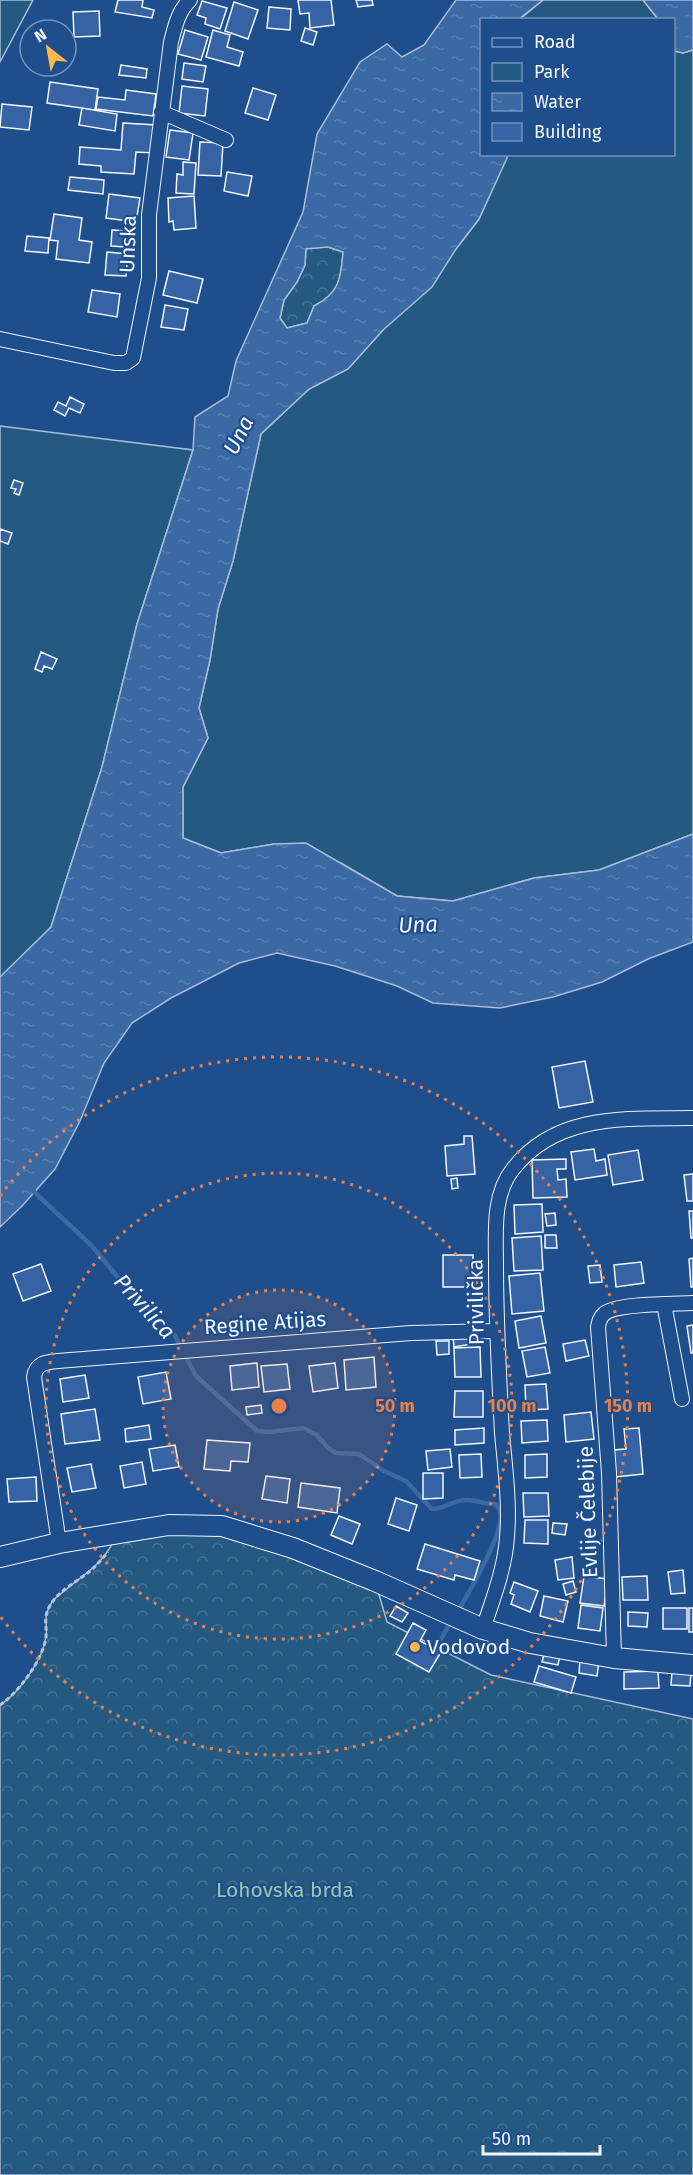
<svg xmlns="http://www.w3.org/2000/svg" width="693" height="2175" viewBox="0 0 693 2175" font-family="'Fira Sans',sans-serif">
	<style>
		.green { fill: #245a82; stroke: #a8bbd7; stroke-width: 1.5 }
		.forest { fill: url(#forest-crowns); stroke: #a8bbd7; stroke-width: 1.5 }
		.water { fill: url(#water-ripples); stroke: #a8bbd7; stroke-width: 1.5; fill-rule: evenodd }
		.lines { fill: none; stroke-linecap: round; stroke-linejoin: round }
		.stream { stroke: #3b69a3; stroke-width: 4.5 }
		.building { fill: #3563a3; stroke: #f2f6ff; stroke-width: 1.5 }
		.street-casing { stroke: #f2f6ff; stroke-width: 16 }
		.secondary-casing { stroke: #f2f6ff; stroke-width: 22 }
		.path { stroke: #b3c4dc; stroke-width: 3; stroke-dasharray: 4.5 3; stroke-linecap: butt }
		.street { stroke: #1f4e8c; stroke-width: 14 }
		.secondary { stroke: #1f4e8c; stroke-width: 20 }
		.ring { fill: none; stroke: #ea8049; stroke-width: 3; stroke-dasharray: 3 6 }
		.poi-dot { fill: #ffb74d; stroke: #1f4e8c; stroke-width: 2 }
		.labels { text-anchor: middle; stroke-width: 4.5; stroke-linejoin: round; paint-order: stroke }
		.street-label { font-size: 21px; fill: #f2f6ff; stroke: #1f4e8c }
		.poi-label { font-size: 21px; fill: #f2f6ff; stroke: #1f4e8c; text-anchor: start }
		.park-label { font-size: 21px; fill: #97c8a6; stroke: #1f4e8c }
		.water-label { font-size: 22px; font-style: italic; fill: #f2f6ff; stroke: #1f4e8c }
		.centre { fill: #ea8049; stroke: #1f4e8c; stroke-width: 3 }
		.ring-label { font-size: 18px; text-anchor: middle; font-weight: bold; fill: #ea8049; stroke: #1f4e8c; stroke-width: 4.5; stroke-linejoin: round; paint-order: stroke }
	</style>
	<defs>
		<pattern id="forest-crowns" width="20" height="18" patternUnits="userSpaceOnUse" patternTransform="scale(1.5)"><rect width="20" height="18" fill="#245a82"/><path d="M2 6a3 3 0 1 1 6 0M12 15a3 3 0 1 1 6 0" fill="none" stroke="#447295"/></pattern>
		<pattern id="water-ripples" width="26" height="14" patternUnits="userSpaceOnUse" patternTransform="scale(1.5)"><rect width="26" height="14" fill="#3b69a3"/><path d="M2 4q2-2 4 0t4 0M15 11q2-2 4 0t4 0" fill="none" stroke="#587fb1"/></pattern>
	</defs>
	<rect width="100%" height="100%" fill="#1f4e8c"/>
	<path class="green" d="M0,0H33L0,62Z
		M543,0H643L658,19L519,20Z
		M693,50V834L599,870L534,878L453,901L397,896L341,863L274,844L221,853L183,838V787L208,738L199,708L210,660L218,609L233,561L261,434L309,389L348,369L456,249L479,219L507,155L674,154V51L683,53Z
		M0,426L193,450L137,624L102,767L51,927L0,988Z"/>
	<path class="forest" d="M328,247L343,252C341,279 340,293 314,306L307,323L287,328L280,318L284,300L297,282L305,265L306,248Z
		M195,1525L375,1581L387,1622L491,1675L693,1719V2175H0V1705C19,1693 42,1661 46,1637C48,1622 42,1618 52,1602C56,1596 64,1592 69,1587C90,1570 107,1560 117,1533Z"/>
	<path class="water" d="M456,0H543L519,19L482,20V154L507,155V158L479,219L456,249L432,287L383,330L348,369L309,389L261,434L233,561L218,609L210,660L199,708L208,738L183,787V838L221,853L274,844L306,843L397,896L453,901L534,878L599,870L693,834V942L648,959L602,982L553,997L500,1008L433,1003L397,986L335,966L277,953L239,963L171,998L132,1023L104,1063L80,1121L55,1169L22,1206L0,1227V977L51,927L102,767L137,624L193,450L195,417L228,396L236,361L303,212L317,134L360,62L387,44L402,57L424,45ZM328,247L343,252C341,279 339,293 314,306L307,323L287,328L280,318L284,300L297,282L305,265L306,249Z
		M643,0H693V50L683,53L674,51V20L658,19Z"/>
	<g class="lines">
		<path class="stream" d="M30,1188L92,1246L130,1292L173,1332L196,1376L257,1431L270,1432L303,1428L317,1435L328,1448L336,1453L359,1454L384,1471L406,1481L432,1509C444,1509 454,1500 466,1500C476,1499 485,1505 495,1504C497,1506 500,1510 500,1512C506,1531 467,1595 457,1613
			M437,1646L452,1620"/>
	</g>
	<path class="building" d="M118,0H143L142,7L154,10L152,18L115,12Z
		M298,0H331L334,25L310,28L309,13L300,14Z
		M356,0H372L373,5L358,7Z
		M202,1L227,8L220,29L205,24L206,18L197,15Z
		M234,2L258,10L248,39L225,31Z
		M269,7L291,9L290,30L267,28Z
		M99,11L100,36L74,37L73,12Z
		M305,28L317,32L313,45L301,41Z
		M185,30L208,37L201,60L178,54Z
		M213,30L230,35L227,47L243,52L239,66L206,57Z
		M184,63L206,66L203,82L182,79Z
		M121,65L147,69L146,78L119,75Z
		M50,82L98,89L95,110L47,103Z
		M182,86L208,89L205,116L179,113Z
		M253,88L276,95L268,120L245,113Z
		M126,90L156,94L153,116L96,109L98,97L125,100Z
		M2,104L32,107L29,130L0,127Z
		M82,108L117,114L115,131L79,125Z
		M123,123L157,125L155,153L136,152L134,174L101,172V166L79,164L80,147L121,150Z
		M170,130L193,133L189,160L166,157Z
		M200,142L223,143L221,176L198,175Z
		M183,162L196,163L194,194L176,193L177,174L183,175Z
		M227,172L252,176L248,196L224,191Z
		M70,177L104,180L103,194L68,190Z
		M109,194L140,198L136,222L106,218Z
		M194,196L196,228L174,230L173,221L169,222L168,198Z
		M54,214L82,218L79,240L92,242L89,263L56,259L58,241L50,240Z
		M112,230L127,231L126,247L111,246Z
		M27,236L49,238L48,253L25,251Z
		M107,252L128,254L126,276L105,275Z
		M169,271L203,279L197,303L163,295Z
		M92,290L120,294L117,317L88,312Z
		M165,305L188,309L184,330L161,327Z
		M70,397L84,404L80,413L69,408L65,416L54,410L58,402L66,406Z
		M14,480L23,483L19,495L14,493L16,489L11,488Z
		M0,529L12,533L8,544L0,541Z
		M41,652L57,659L52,669L44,666L42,672L35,669Z
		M585,1061L593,1102L559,1108L552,1067Z
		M464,1136H472L475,1174L447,1176L445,1146L464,1144Z
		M594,1149L596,1161L605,1159L607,1175L575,1180L571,1152Z
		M638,1150L643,1180L613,1185L608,1155Z
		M566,1159V1169H557L558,1180L566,1179L567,1197L533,1198L532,1160Z
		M693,1174V1201H687L684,1175Z
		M457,1178L458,1188L452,1189L451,1179Z
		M542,1204L543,1232L515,1234L514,1205Z
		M689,1211H693V1238H691Z
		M555,1213L556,1225L547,1226L545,1214Z
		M545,1235H556L557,1248H545Z
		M541,1236L543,1270L514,1271L512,1238Z
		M443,1255H473V1287H443Z
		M693,1258V1287H691L689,1259Z
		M641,1262L644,1283L616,1287L614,1265Z
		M41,1264L51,1291L23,1301L13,1274Z
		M600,1265L602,1282L590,1283L588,1266Z
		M540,1273L544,1311L512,1314L509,1276Z
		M541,1316L546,1343L519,1348L515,1321Z
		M693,1325V1353H691L687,1326Z
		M471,1335L472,1344L454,1347L453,1336Z
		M585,1340L589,1356L566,1361L563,1344Z
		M436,1341H449V1354L437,1355Z
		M480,1347L481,1377H455L454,1348Z
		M545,1347L550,1373L527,1377L522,1351Z
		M374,1357L376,1387L346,1390L344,1360Z
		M257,1363L259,1387L232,1390L230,1366Z
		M335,1363L338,1388L313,1392L309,1366Z
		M287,1364L290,1389L264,1392L261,1366Z
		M166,1372L171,1399L143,1404L138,1377Z
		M85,1375L89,1398L63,1402L60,1379Z
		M546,1384L548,1409L526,1410L525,1385Z
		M455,1391H483V1417H454Z
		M261,1405L262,1413L247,1415L246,1407Z
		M95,1409L100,1440L65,1444L61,1414Z
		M591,1412L594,1439L566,1442L564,1415Z
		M547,1420L548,1441L522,1443L521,1421Z
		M149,1425L151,1439L126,1442L125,1429Z
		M484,1428V1443L455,1445V1430Z
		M639,1428L643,1474L615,1477L613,1450L626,1449L624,1429Z
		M207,1440L250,1443L248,1462L231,1461L230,1471L204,1469Z
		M175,1445L179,1467L153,1471L149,1449Z
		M450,1449L452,1467L428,1470L426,1451Z
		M481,1454L482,1477L460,1478L459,1455Z
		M547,1454V1477L525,1478V1455Z
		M142,1462L146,1484L124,1488L120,1466Z
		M91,1464L96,1488L72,1492L67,1468Z
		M423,1473H443V1498L423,1499Z
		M266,1476L290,1479L287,1503L262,1499Z
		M36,1477L37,1501L9,1502L7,1479Z
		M301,1483L340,1488L337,1513L298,1507Z
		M523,1493H548L549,1516L524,1517Z
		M396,1498L417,1505L409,1531L388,1524Z
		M339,1516L360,1524L352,1544L331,1535Z
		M525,1520H548V1544L524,1543Z
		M553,1523L567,1524L565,1535L552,1533Z
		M425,1544L480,1561L474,1580L455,1575L454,1580L417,1569Z
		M572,1557L574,1578L558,1580L555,1560Z
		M683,1570L685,1593L671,1594L668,1572Z
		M584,1576L608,1579L604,1606L580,1603Z
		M647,1576L648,1600H623L622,1577Z
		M573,1581L576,1592L566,1595L563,1584Z
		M514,1582L538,1591L530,1612L511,1604L514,1595L510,1593Z
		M544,1596L568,1601L563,1622L540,1616Z
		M581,1605L603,1608L600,1631L578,1628Z
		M396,1606L408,1613L402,1622L390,1616Z
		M663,1608H687V1629H663Z
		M689,1608H693V1632H689Z
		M628,1612L648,1613L647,1627L628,1626Z
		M413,1623L426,1630L420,1641L441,1652L429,1672L396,1654Z
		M545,1651L560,1655L558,1665L542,1662Z
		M580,1659L599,1661L597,1676L579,1673Z
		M539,1666L576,1677L571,1693L534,1682Z
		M658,1671L659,1688L624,1689V1672Z
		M672,1672H691L690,1686L671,1685Z"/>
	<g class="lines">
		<g class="street-casing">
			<path id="street" d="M161,112L226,140
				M0,339L114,363H126L133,358L149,278V215L171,42C175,27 178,11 190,0
				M664,1304L682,1399
				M59,1543L34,1377C36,1363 46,1362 58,1361L411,1333L496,1331
				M483,1629C493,1599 505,1568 507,1537C510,1503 505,1467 502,1433C499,1377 496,1322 496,1265C496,1234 492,1195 513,1169C557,1112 630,1119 693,1118
				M614,1658L609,1473L598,1327C599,1322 600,1317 604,1314C615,1303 675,1304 693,1303"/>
		</g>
		<g class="secondary-casing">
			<path id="secondary" d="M0,1557L59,1543L169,1525L222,1526L293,1548L375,1581L483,1629L530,1643L614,1658L693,1665"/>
		</g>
		<path class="path" d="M0,1705C18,1693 43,1660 46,1637C47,1622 42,1616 53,1601C61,1590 77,1581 89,1572C96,1566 102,1559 108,1552"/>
		<use href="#street" class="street"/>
		<use href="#secondary" class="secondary"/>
	</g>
	<circle cx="279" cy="1406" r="116" fill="#ea8049" fill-opacity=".12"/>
	<g class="ring">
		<circle cx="279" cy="1406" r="116"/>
		<circle cx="279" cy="1406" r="233"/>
		<path d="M0 1196A349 349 0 1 1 0 1616"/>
	</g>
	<circle class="poi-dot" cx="415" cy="1647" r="6"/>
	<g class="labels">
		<g class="street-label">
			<text transform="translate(128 244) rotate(-88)" y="7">Unska</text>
			<text transform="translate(476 1302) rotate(-91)" y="7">Privilička</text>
			<text transform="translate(265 1323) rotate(-4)" y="7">Regine Atijas</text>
			<text transform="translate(588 1512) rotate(-92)" y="7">Evlije Čelebije</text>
		</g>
		<g class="poi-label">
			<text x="427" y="1654">Vodovod</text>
		</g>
		<g class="park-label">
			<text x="285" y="1897">Lohovska brda</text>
		</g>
		<g class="water-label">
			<text transform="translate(238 435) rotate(-63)" y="8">Una</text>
			<text transform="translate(418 924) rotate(-2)" y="8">Una</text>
			<text transform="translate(145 1306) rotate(48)" y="8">Privilica</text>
		</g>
	</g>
	<circle cx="279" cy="1406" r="9" class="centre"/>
	<g class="ring-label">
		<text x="395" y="1412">50 m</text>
		<text x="512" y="1412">100 m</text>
		<text x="628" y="1412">150 m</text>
	</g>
	<rect x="480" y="18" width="195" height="138" fill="#1f4e8c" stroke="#7391ba" stroke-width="1.5"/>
	<rect x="492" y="38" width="30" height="9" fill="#1f4e8c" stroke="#7391ba" stroke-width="1.5"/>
	<text x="534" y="48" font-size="18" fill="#f2f6ff">Road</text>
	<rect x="492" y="63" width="30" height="18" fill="#245a82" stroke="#7391ba" stroke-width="1.5"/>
	<text x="534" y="78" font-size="18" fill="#f2f6ff">Park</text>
	<rect x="492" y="93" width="30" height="18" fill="url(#water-ripples)" stroke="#7391ba" stroke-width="1.5"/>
	<text x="534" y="108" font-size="18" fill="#f2f6ff">Water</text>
	<rect x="492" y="123" width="30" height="18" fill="#3563a3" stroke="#7391ba" stroke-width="1.5"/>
	<text x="534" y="138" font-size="18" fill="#f2f6ff">Building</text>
	<g transform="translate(48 48) rotate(329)"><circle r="28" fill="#1f4e8c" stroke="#7391ba" stroke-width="1.5"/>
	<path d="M0-4.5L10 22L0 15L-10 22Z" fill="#ffb74d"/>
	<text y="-9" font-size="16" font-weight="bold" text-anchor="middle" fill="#f2f6ff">N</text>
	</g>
	<path d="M483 2145v9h117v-9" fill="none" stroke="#f2f6ff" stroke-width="3"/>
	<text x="492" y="2145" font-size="18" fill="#f2f6ff" stroke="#1f4e8c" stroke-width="4.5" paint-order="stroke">50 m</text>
</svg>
